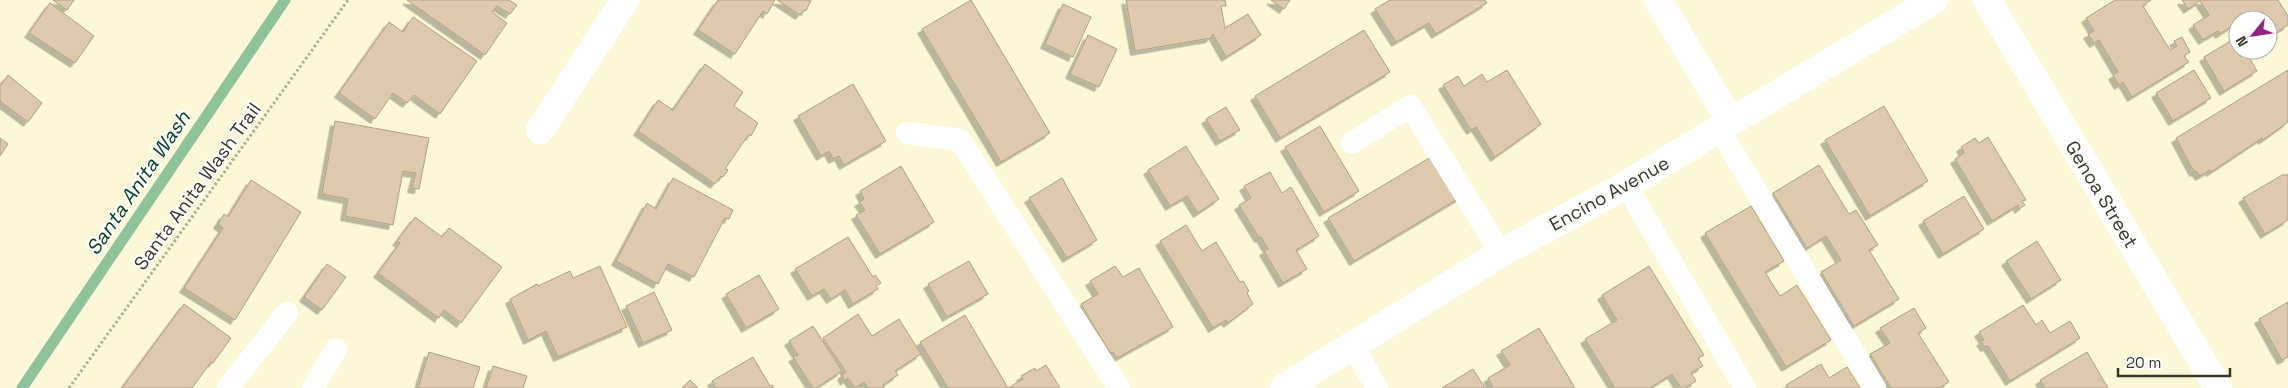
<svg xmlns="http://www.w3.org/2000/svg" width="2288" height="388" viewBox="0 0 2288 388" font-family="'Space Grotesk',sans-serif">
	<style>
		.lines { fill: none; stroke-linecap: round; stroke-linejoin: round }
		.stream { stroke: #8fc39c; stroke-width: 11 }
		.building { fill: #ddcaad; stroke: #b29f84; filter: url(#shadow) }
		.path { stroke: #b3af96; stroke-width: 3; stroke-dasharray: 2.5 2.5; stroke-linecap: butt }
		.service { stroke: #fff; stroke-width: 22 }
		.minor { stroke: #fff; stroke-width: 28 }
		.labels { text-anchor: middle; stroke-width: 4; stroke-linejoin: round; paint-order: stroke }
		.street-label { font-size: 19px; fill: #39372a; stroke: #fff }
		.water-label { font-size: 20px; font-style: italic; fill: #064420; stroke: #fff }
	</style>
	<defs>
		<filter id="shadow"><feDropShadow dx="-4.5" dy="4.5" stdDeviation="0" flood-color="#0004"/></filter>
	</defs>
	<rect width="100%" height="100%" fill="#fcf8d7"/>
	<g class="lines">
		<path class="stream" d="M22,388L285,0"/>
	</g>
	<path class="building" d="M53,0H74L67,10Z
		M407,0H509L517,5L510,14L497,6L492,12L507,23L485,55Z
		M718,0H775L767,14L763,11L735,54L698,30Z
		M777,0H811L806,11L804,10L800,15Z
		M971,0L1050,133L1001,162L922,29Z
		M1126,0H1225L1226,6H1221L1225,28L1248,14L1261,35L1226,57L1213,34L1211,38L1135,51Z
		M1271,0H1290L1284,9Z
		M1390,0H1485L1487,3L1436,34L1429,23L1396,42L1375,9Z
		M2115,0H2151L2143,6L2170,50L2177,46L2174,41L2182,37L2190,52L2184,56L2189,62L2132,97L2123,82L2119,85L2113,75L2118,72L2099,40L2094,43L2088,34L2094,31L2086,18Z
		M2182,0H2278L2288,16V25L2268,37V20H2238V25L2237,23L2220,34L2218,31L2203,40L2193,25L2209,15L2200,1L2188,9Z
		M50,3L94,36L75,63L29,33Z
		M1063,4L1091,17L1073,57L1045,44Z
		M413,17L477,61L440,114L414,95L407,103L393,93L375,119L339,93L389,22L403,32Z
		M1364,30L1390,72L1280,138L1255,96Z
		M1088,35L1117,49L1099,87L1070,74Z
		M2237,37L2238,50H2245L2257,71L2224,91L2204,57Z
		M705,64L743,92L734,106L758,123L751,136L749,134L725,169L728,170L723,177L721,176L715,184L638,131L658,100L673,110Z
		M1507,70L1541,124L1495,157L1476,127L1471,130L1443,85L1458,76L1464,86L1482,74L1487,82Z
		M2194,70L2211,98L2173,121L2156,93Z
		M2288,70V122L2263,140L2262,138L2211,172L2210,170L2200,176L2196,171L2194,172L2176,138Z
		M8,75L42,103L28,122L0,101V86Z
		M853,84L886,141L844,165L839,156L833,159L829,151L821,156L798,116Z
		M1884,106L1928,181L1870,216L1825,140Z
		M1226,107L1240,130L1220,141L1206,119Z
		M335,121L429,138L419,189L412,188L416,173L403,171L393,225L345,216L348,199L322,194Z
		M1320,126L1359,191L1324,212L1285,147Z
		M1988,137L2026,200L2022,201L2025,205L2019,209L2018,205L1992,221L1955,159L1964,153L1961,147L1975,138L1979,143Z
		M0,138L8,144L0,156Z
		M1186,146L1219,199L1198,213L1187,196L1170,206L1148,170Z
		M1436,154L1461,197L1354,261L1328,218Z
		M1819,165L1849,214L1856,210L1878,245L1869,250L1899,299L1854,326L1821,272L1841,260L1826,236L1807,248L1773,193Z
		M901,166L934,222L880,254L856,215L865,210L859,202L864,199L860,191Z
		M1270,172L1282,193L1291,187L1319,236L1296,250L1307,269L1283,283L1264,251L1268,249L1261,237L1259,238L1239,205L1251,198L1244,186Z
		M2284,174L2285,176L2288,174V220L2265,234L2243,198Z
		M673,178L733,210L729,219L725,218L694,277L668,264L658,284L616,261L647,203L656,209Z
		M1062,178L1097,240L1067,258L1029,198Z
		M251,180L301,212L235,320L184,288L223,228L218,224L224,214L228,217Z
		M1964,196L1984,229L1943,254L1923,221Z
		M1751,206L1784,261L1765,272L1780,296L1797,285L1831,340L1786,367L1705,233Z
		M415,217L442,237L449,228L502,267L461,323L444,310L439,318L378,273L400,243L397,241Z
		M1186,225L1202,251L1216,242L1240,282L1243,281L1249,291L1247,293L1253,304L1228,323L1226,320L1213,328L1160,241Z
		M848,237L873,277L875,275L881,283L876,286L878,289L853,304L845,290L831,299L824,289L812,296L795,269Z
		M2037,241L2061,280L2031,299L2006,261Z
		M969,261L988,294L947,317L928,284Z
		M327,264L346,277L322,310L304,297Z
		M600,266L627,327L558,357L546,331L528,340L510,299L537,284L538,286L570,271L573,278Z
		M1115,266L1123,277L1139,268L1173,327L1117,358L1113,352L1110,353L1081,304L1098,294L1090,281Z
		M1649,266L1704,355L1698,358L1703,366L1691,373L1696,381L1685,388H1681L1672,374L1650,388H1615L1585,339L1617,320L1602,295Z
		M759,275L779,309L746,328L726,294Z
		M654,292L672,330L643,343L626,306Z
		M2288,302V357L2282,360L2259,319Z
		M184,304L231,338L213,363L211,362L192,388H122Z
		M2023,305L2036,325L2042,320L2050,333L2070,321L2080,338L2010,381L1988,346L1985,347L1981,341L1984,340L1979,332Z
		M1914,308L1926,328L1918,333L1949,382L1939,388H1891L1870,354L1890,343L1880,328Z
		M858,314L872,336L899,319L921,354L895,371L898,375L883,385L884,388H868L864,382L855,388L848,378L845,381L842,375L846,372L823,338Z
		M965,315L1008,388L1023,379L1021,376L1035,368L1036,371L1046,365L1060,388H948L920,342Z
		M813,326L842,371L816,388H813L793,357L798,355L789,341Z
		M1539,328L1575,388H1493L1488,378L1510,365L1501,351Z
		M429,352L480,367L473,388H418Z
		M2087,352L2108,388H2045L2040,380Z
		M753,357L770,386L772,385L774,388H716L712,381Z
		M1821,364L1829,378L1847,367L1860,388H1788L1786,385Z
		M493,366L527,376L523,388H486Z
		M1473,369L1485,388H1442Z
		M690,380L698,388H682Z"/>
	<g class="lines">
		<path class="path" d="M69,388L348,0"/>
		<path class="service" d="M1719,129L1875,388
			M907,133L960,140L1119,388
			M1352,143L1410,106L1501,253
			M1626,185L1745,388
			M1353,346L1377,388
			M228,388L287,313
			M313,388L336,349"/>
		<path class="minor" d="M1658,0L1731,122
			M1987,0L2218,388
			M540,130L625,0
			M1284,388L1501,253L1626,185L1934,0"/>
	</g>
	<g class="labels">
		<g class="street-label">
			<text transform="translate(197 186) rotate(-54)" y="7">Santa Anita Wash Trail</text>
			<text transform="translate(1609 193) rotate(-29)" y="7">Encino Avenue</text>
			<text transform="translate(2102 194) rotate(59)" y="7">Genoa Street</text>
		</g>
		<g class="water-label">
			<text transform="translate(138 183) rotate(-56)" y="7">Santa Anita Wash</text>
		</g>
	</g>
	<g transform="translate(2253 35) rotate(240)"><circle r="24" fill="#ffffff" stroke="#b0afaa"/>
	<path d="M0-4L9 19L0 12L-9 19Z" fill="#96207d"/>
	<text y="-8" font-size="14" font-weight="bold" text-anchor="middle" fill="#39372a">N</text>
	</g>
	<path d="M2118 368v8h112v-8" fill="none" stroke="#39372a" stroke-width="2.5"/>
	<text x="2126" y="368" font-size="15" fill="#39372a" stroke="#ffffff" stroke-width="4" paint-order="stroke">20 m</text>
</svg>
